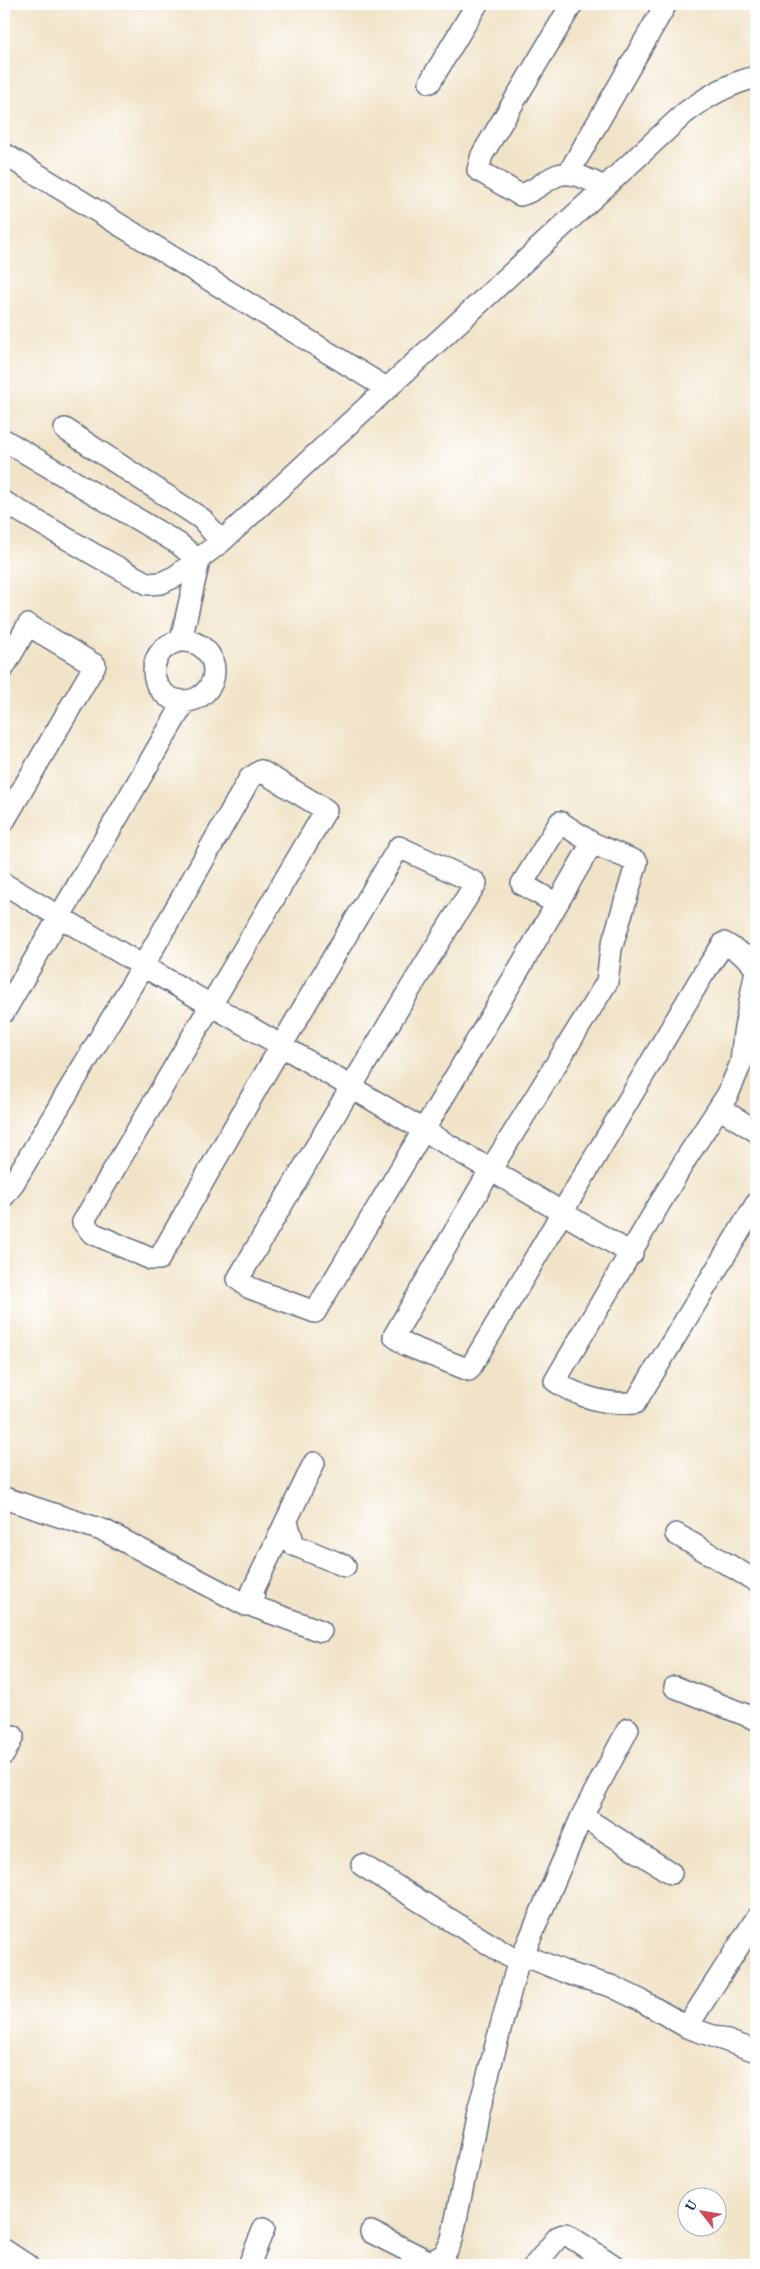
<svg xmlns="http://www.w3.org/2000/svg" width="760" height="2269" viewBox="0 0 760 2269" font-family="Vollkorn,serif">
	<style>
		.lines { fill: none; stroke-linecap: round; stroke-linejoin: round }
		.minor-casing { stroke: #666e83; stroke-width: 24 }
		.minor { stroke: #fff; stroke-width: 21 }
	</style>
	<rect width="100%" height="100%" fill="#fff"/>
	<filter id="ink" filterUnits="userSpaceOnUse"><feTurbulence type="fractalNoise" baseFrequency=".02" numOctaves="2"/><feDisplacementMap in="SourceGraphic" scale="10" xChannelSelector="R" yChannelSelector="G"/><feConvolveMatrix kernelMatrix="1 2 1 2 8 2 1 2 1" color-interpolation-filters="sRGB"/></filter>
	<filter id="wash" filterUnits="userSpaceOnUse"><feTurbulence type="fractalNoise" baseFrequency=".0096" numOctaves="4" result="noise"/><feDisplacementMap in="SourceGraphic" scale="20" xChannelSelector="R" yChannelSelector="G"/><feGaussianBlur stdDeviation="1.12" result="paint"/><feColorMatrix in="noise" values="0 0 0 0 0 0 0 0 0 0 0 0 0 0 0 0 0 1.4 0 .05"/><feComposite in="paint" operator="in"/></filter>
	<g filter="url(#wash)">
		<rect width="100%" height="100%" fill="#f1e3c7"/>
	</g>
	<g filter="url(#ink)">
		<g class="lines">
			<g class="minor-casing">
				<path id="minor" d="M572,4L482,155L478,170L520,195C535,192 544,180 558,175C573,170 591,181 604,187
					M430,82L477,4
					M4,154L386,388
					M568,174L666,4
					M65,429L202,519L221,542
					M4,440L179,544L199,561L181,640
					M4,502L95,555L148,584L161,583L176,576L221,542L685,113C708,96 728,84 756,77
					M154 671a30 30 0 1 1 60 0a30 30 0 1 1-60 0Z
					M4,667L28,625L95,665L4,821
					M592,843C502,1001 408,1156 315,1312L250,1288L238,1279C317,1146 393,1013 476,883L399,847C317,983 237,1121 159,1259H151L92,1233L83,1222L326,810L261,771L250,778L143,966L282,1046C398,1116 516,1184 632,1254
					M4,884L143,966L11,1187L4,1196
					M557,904L522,884L560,822L592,843L637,862L611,949L607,982L491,1169L394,1336L406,1345L469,1370L702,976L724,943L748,958L756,970L744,1033L741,1063L728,1094L687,1157L555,1381C578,1397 607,1405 635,1403L756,1204
					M4,1012L185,701
					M719,1108L756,1131
					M4,1498L105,1531L246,1605L314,1463
					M287,1522L294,1545L345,1566
					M676,1534L756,1581
					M253,1590L255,1607L321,1631
					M675,1687L756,1719
					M628,1729L582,1816L525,1950L526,1956L570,1974L611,1986L642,2001L687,2027L756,2051
					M4,1754L13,1736
					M582,1816L671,1873
					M362,1865L510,1957L519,1959L528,1958
					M687,2027L756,1919
					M371,2232L428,2261C443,2259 447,2252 452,2239L477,2116L519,1959
					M4,2250L27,2265
					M249,2265L264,2228
					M535,2265L558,2237L566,2234L613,2265"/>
			</g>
			<use href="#minor" class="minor"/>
		</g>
	</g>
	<rect width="760" height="2269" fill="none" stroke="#fff" stroke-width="20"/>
	<g transform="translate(702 2212) rotate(301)"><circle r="24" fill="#ffffff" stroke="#a4acbf"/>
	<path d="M0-4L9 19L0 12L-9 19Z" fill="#d1495b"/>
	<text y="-8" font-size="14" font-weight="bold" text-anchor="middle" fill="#1b2f5e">U</text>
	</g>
</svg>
